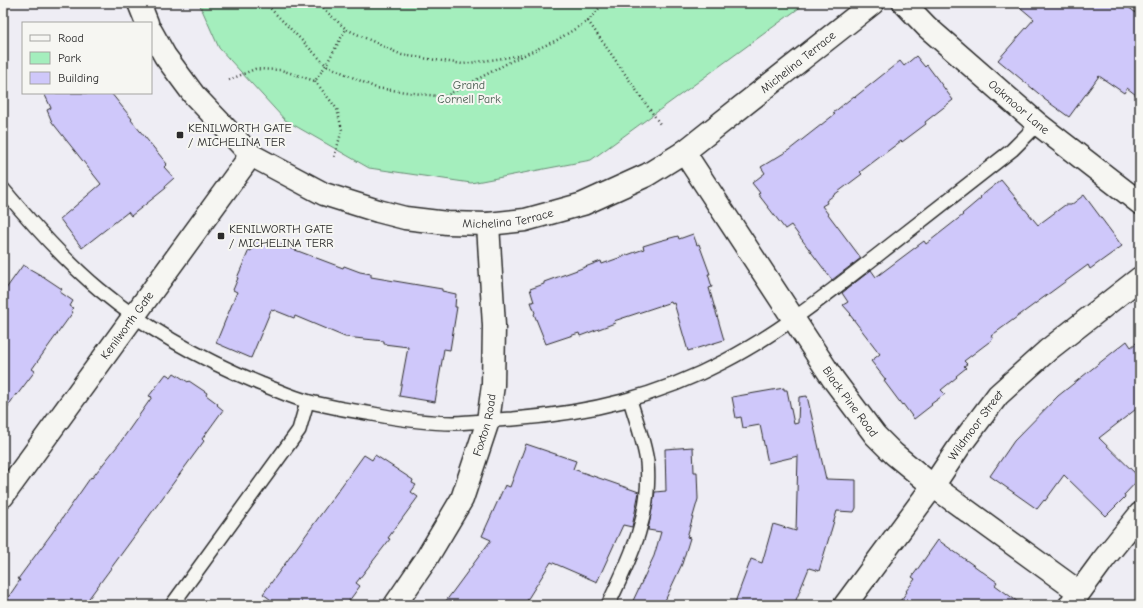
<svg xmlns="http://www.w3.org/2000/svg" width="1143" height="608" viewBox="0 0 1143 608" font-family="'Comic Neue',sans-serif">
	<style>
		.green { fill: #a4eebd; stroke: #688c74 }
		.building { fill: #cfc8fa; stroke: #2b2b2b }
		.lines { fill: none; stroke-linecap: round; stroke-linejoin: round }
		.service-casing { stroke: #2b2b2b; stroke-width: 16 }
		.minor-casing { stroke: #2b2b2b; stroke-width: 25 }
		.path { stroke: #2b2b2b; stroke-width: 2.5; stroke-dasharray: 1 3; stroke-linecap: butt }
		.service { stroke: #f6f6f2; stroke-width: 13 }
		.minor { stroke: #f6f6f2; stroke-width: 22 }
		.poi-dot { fill: #2b2b2b; stroke: #f6f6f2; stroke-width: 1.5 }
		.labels { text-anchor: middle; stroke-width: 4; stroke-linejoin: round; paint-order: stroke }
		.street-label { font-size: 12px; fill: #2b2b2b; stroke: #f6f6f2 }
		.park-label { font-size: 12px; fill: #495c50; stroke: #f6f6f2 }
		.poi-label { font-size: 12px; fill: #2b2b2b; stroke: #f6f6f2; text-anchor: start }
	</style>
	<rect width="100%" height="100%" fill="#eeedf4"/>
	<filter id="ink" filterUnits="userSpaceOnUse"><feTurbulence type="fractalNoise" baseFrequency=".025" numOctaves="2"/><feDisplacementMap in="SourceGraphic" scale="8" xChannelSelector="R" yChannelSelector="G"/><feConvolveMatrix kernelMatrix="1 2 1 2 8 2 1 2 1" color-interpolation-filters="sRGB"/></filter>
	<g filter="url(#ink)">
		<path class="green" d="M199,3H806L591,160L471,183L369,168L285,120L219,48Z"/>
		<path class="building" d="M1015,3H1123L1140,16V98L1127,88L1124,93L1099,76L1069,117L1044,99V98L998,60L1034,19Z
			M916,56L925,67L927,65L953,100L925,122L926,124L902,142L901,141L860,172L862,174L826,201L827,203L822,206L861,258L832,280L791,225L785,229L758,194L760,193L752,183L765,173L761,167L789,150L835,114L833,113L854,96L855,97L900,61L904,66Z
			M44,93H111L132,119L131,120L167,164L164,167L174,178L165,186L166,188L131,216L128,212L82,248L60,219L101,184L52,122L47,110L51,108Z
			M1001,180L1038,225L1065,205H1071L1084,195L1122,246L1090,269L1088,265L991,336L993,339L964,361L967,364L964,366L966,368L956,376L957,377L941,390L945,394L931,404L932,405L914,419L903,404L902,405L884,381L886,380L871,361L880,354L850,315L851,314L843,305L848,302L842,293L871,270L876,277L924,241L926,244L963,215L962,214L981,198L980,197Z
			M693,234L697,245L699,244L710,274H708L712,287L709,288L724,340L688,351L674,303L672,304L671,302L614,321L615,323L580,336L579,333L546,344L534,314L535,313L531,302H534L530,289L544,284V282L577,270L601,261L602,264L644,249L643,246L659,241L678,236L679,239Z
			M256,239L268,244L270,241L274,243V242L343,268L344,266L360,272L371,274V277L442,289V291L456,294L455,307H457L450,350L444,349L435,402L399,396L408,347L384,344V341L345,337L295,316L294,318L274,310L273,311L271,310L251,358L216,343L237,292L233,290L238,278H237L249,250L251,251Z
			M23,265L44,277L62,289L60,292L73,301L70,306L73,308L71,311L73,312L32,369L35,371L17,395L16,394L3,414V293Z
			M1140,340V406L1099,438L1140,478L1124,495L1125,497L1106,516L1064,475L1045,501L1044,500L1037,509L990,476L1014,441L1058,396L1127,341L1131,347Z
			M174,373L188,382L189,381L207,393L206,395L218,404L217,405L223,410L202,439L204,441L84,605H3L20,580L18,579L52,533L91,477L92,478L119,444L152,397L149,396L166,374L171,377Z
			M784,388V390H787L794,424L798,423L799,397L807,396L826,479L856,480V508L854,512L837,511L819,571L809,568L794,605H734L751,559L762,563L773,524L796,531L798,456L768,463L760,425L743,428L741,417L736,418L732,397Z
			M526,444L576,461L573,469L639,492L632,527L623,525L597,582L551,562L524,605H443L491,540L482,536L505,485L510,487Z
			M693,447L694,472H697L698,499L687,537L690,538L682,564L663,605H631L654,556L661,532L648,530L655,492L666,491L665,449Z
			M364,455L372,460L375,455L413,480L412,483L416,485L411,492L418,497L388,538L390,539L356,583L360,586L346,605H278L263,594Z
			M938,540L997,582L995,585L1022,605H897L907,592L906,591L915,579L912,577Z"/>
		<g class="lines">
			<g class="service-casing">
				<path id="service" d="M3,189C33,225 64,260 100,290C148,330 203,360 261,384C277,390 293,398 310,402C331,407 352,411 373,414C399,419 427,423 454,423C474,422 493,420 513,419C589,413 657,397 725,361C779,333 826,295 874,258C920,222 966,186 1012,150L1038,124
					M172,605L299,430L307,402
					M608,605C630,559 652,515 647,462C644,441 636,420 630,400"/>
			</g>
			<g class="minor-casing">
				<g id="minor">
					<path d="M139,3L147,23"/>
					<path id="s1" d="M904,3L927,27L1038,124L1140,203"/>
					<path id="s2" d="M151,31L165,56L194,95L251,155L324,194L378,211L405,218L447,223L488,224L525,220L583,204L647,175L684,152L873,3"/>
					<path id="s3" d="M684,152L833,379L875,435L894,454L933,486L1079,592"/>
					<path id="s4" d="M3,496L251,155"/>
					<path id="s5" d="M395,605L425,561L462,499L488,421L493,385L494,326L488,224"/>
					<path id="s6" d="M845,605L933,486L959,447L998,395L1048,350L1140,278"/>
					<path d="M1070,605L1103,560L1140,514"/>
				</g>
			</g>
			<path class="path" d="M265,3L326,65L376,88L444,97L521,56
				M317,3L346,29L402,55L463,64L524,55L557,40L588,21L604,3
				M588,21L660,124
				M229,80L255,69L281,70L315,81L326,65L346,29
				M315,81L337,109L342,130L334,158"/>
			<use href="#service" class="service"/>
			<use href="#minor" class="minor"/>
		</g>
	</g>
	<g class="poi-dot">
		<rect x="176" y="131" width="8" height="8" rx="2"/>
		<rect x="217" y="232" width="8" height="8" rx="2"/>
	</g>
	<g class="labels">
		<g class="street-label">
			<text dy="4" stroke="none"><textPath href="#s2" startOffset="767">Michelina Terrace</textPath></text>
			<text dy="4" stroke="none"><textPath href="#s1" startOffset="155">Oakmoor Lane</textPath></text>
			<text dy="4" stroke="none"><textPath href="#s2" startOffset="431">Michelina Terrace</textPath></text>
			<text dy="4" stroke="none"><textPath href="#s4" startOffset="211">Kenilworth Gate</textPath></text>
			<text dy="4" stroke="none"><textPath href="#s3" startOffset="300">Black Pine Road</textPath></text>
			<text dy="4" stroke="none"><textPath href="#s5" startOffset="203">Foxton Road</textPath></text>
			<text dy="4" stroke="none"><textPath href="#s6" startOffset="222">Wildmoor Street</textPath></text>
		</g>
		<g class="park-label">
			<text x="469" y="89">Grand<tspan x="469" dy="14">Cornell Park</tspan></text>
		</g>
		<g class="poi-label">
			<text x="188" y="132">KENILWORTH GATE<tspan x="188" dy="14">/ MICHELINA TER</tspan></text>
			<text x="229" y="233">KENILWORTH GATE<tspan x="229" dy="14">/ MICHELINA TERR</tspan></text>
		</g>
	</g>
	<rect width="1143" height="608" fill="none" stroke="#f6f6f2" stroke-width="16"/>
	<rect x="8" y="8" width="1127" height="592" fill="none" stroke="#2b2b2b" stroke-width="1.5" filter="url(#ink)"/>
	<rect x="22" y="22" width="130" height="72" fill="#f6f6f2" stroke="#a5a5a2"/>
	<rect x="30" y="35" width="20" height="6" fill="#f6f6f2" stroke="#a5a5a2"/>
	<text x="58" y="42" font-size="12" fill="#2b2b2b">Road</text>
	<rect x="30" y="52" width="20" height="12" fill="#a4eebd" stroke="#a5a5a2"/>
	<text x="58" y="62" font-size="12" fill="#2b2b2b">Park</text>
	<rect x="30" y="72" width="20" height="12" fill="#cfc8fa" stroke="#a5a5a2"/>
	<text x="58" y="82" font-size="12" fill="#2b2b2b">Building</text>
</svg>
